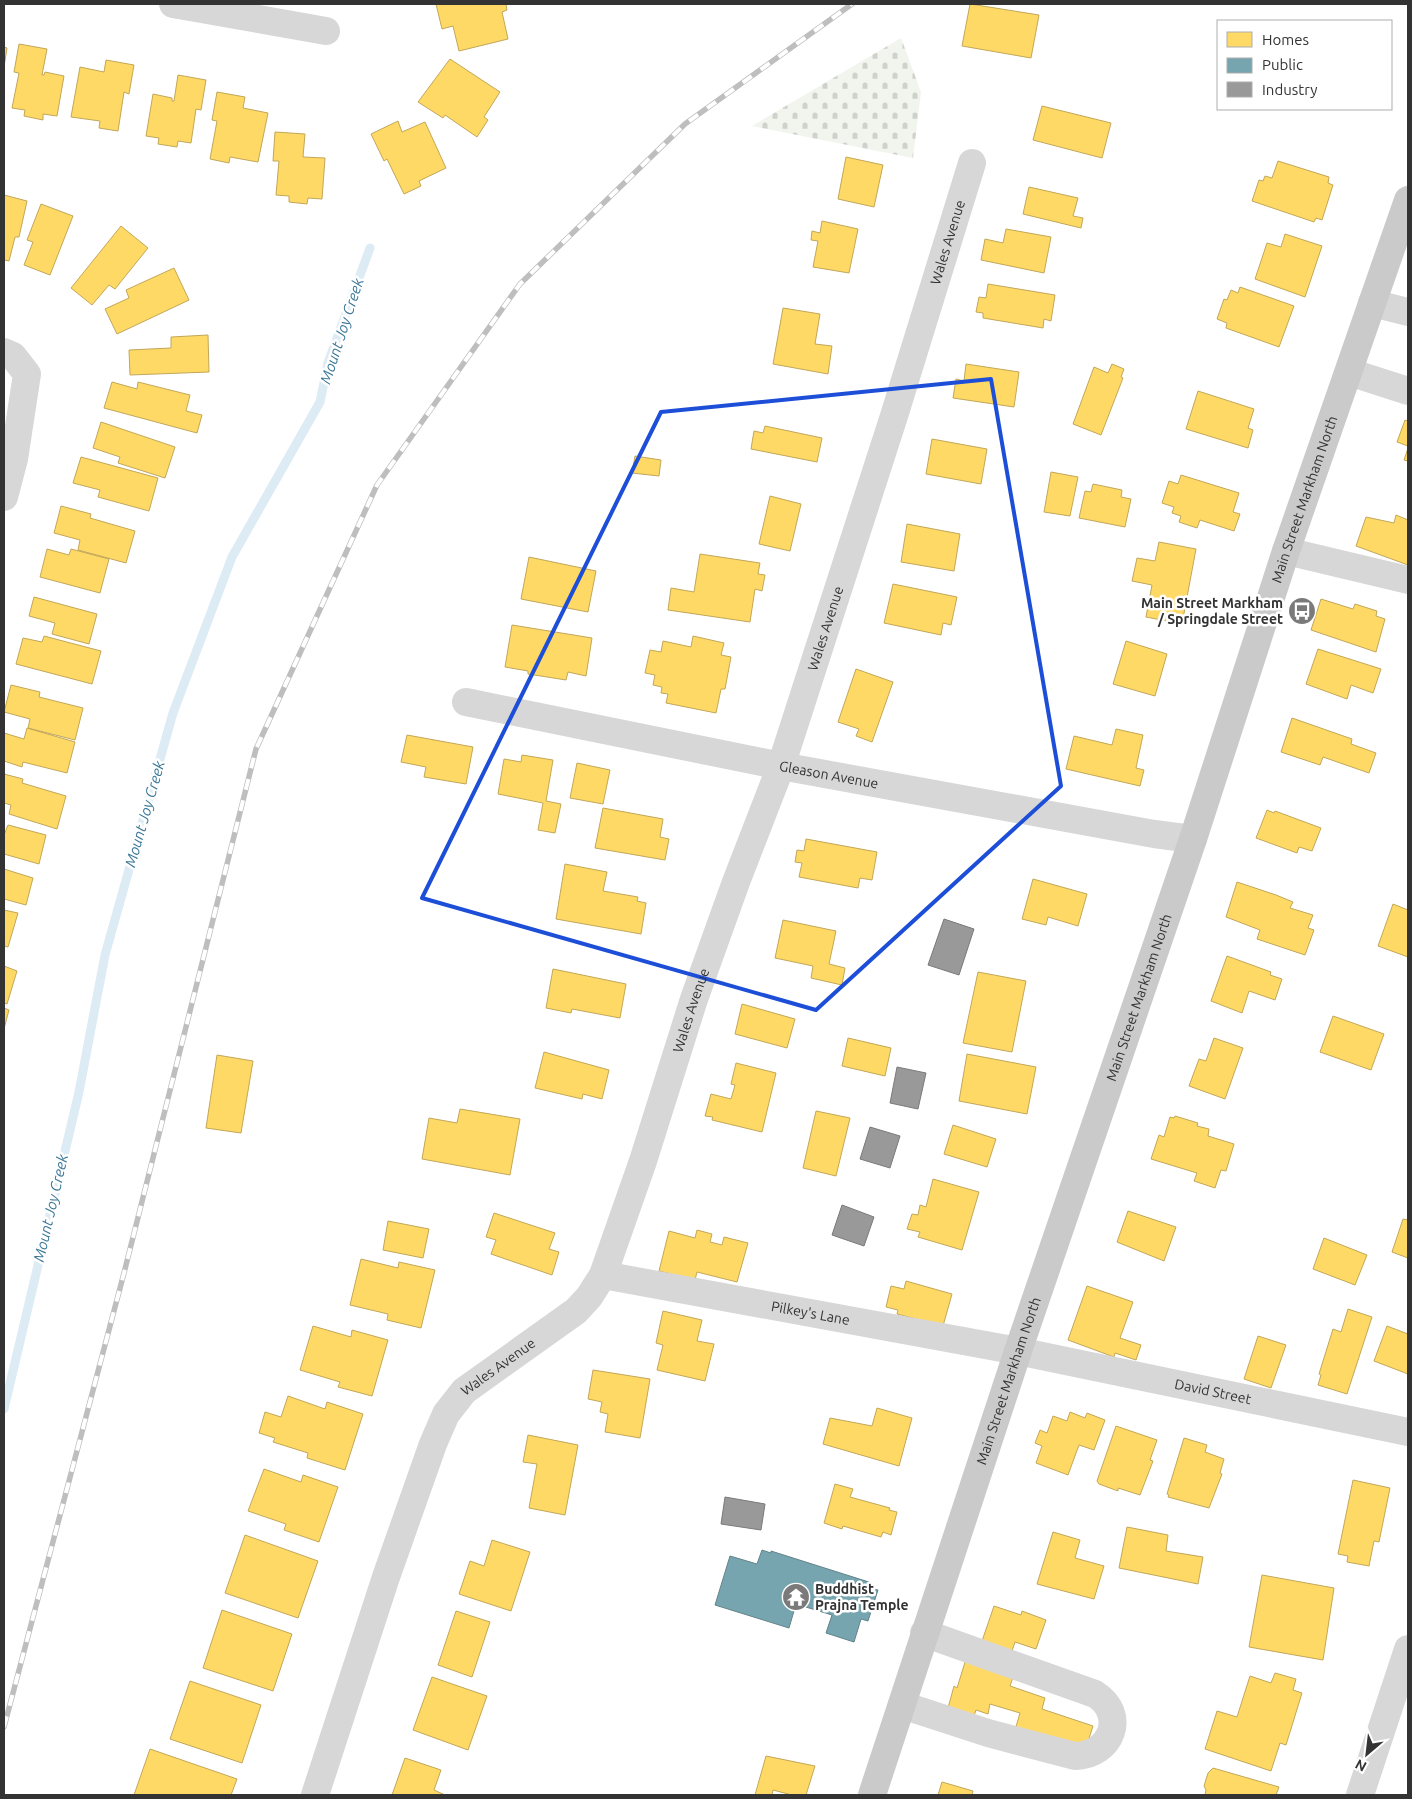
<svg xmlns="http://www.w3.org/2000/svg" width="1412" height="1799" viewBox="0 0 1412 1799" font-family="Ubuntu,sans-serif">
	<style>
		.cemetery { fill: url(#cemetery-stones) }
		.homes { fill: #ffd966; stroke: #c2a757 }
		.public { fill: #76a5af; stroke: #62838a }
		.industry { fill: #999; stroke: #7a7a7a }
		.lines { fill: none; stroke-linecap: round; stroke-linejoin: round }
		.stream { stroke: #ddebf4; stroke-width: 9 }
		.minor { stroke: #d7d7d7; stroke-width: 28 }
		.major { stroke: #cacaca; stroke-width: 28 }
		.rail-casing { stroke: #bebebe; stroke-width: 5.5 }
		.rail { stroke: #fff; stroke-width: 4; stroke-dasharray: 11; stroke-linecap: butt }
		.marked { fill: none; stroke: #1d4ed8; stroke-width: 4; stroke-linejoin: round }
		.labels { text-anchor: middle; stroke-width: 5; stroke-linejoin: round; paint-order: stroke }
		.street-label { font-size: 14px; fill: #333; stroke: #fff }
		.poi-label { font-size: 14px; font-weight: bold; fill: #333; stroke: #fff; text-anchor: end }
		.water-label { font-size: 15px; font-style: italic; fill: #3d7999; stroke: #fff }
	</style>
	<defs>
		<pattern id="cemetery-stones" width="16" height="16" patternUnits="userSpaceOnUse" patternTransform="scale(1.25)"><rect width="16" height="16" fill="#f1f5ed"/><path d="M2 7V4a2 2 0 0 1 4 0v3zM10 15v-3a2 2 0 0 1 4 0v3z" fill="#cfd2cc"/></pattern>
	</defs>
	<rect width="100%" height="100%" fill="#fff"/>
	<path class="cemetery" d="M901,38L921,92L913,158L752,126Z"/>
	<path class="homes" d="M436,4H506L507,10L502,12L508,39L459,51L453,26L442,29Z
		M970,4L1039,15L1031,58L962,46Z
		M19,44L47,49L42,75H44L45,72L64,76L57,116L43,114V120L24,116L25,110L12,108L19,73L14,72Z
		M4,47L7,48L4,67Z
		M450,59L500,92L484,117L488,120L477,137L445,115L443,118L418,102Z
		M106,60L134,65L129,94L124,92L118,131L99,128L100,121L71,117L80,67L104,72Z
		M178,75L206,80L201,110L196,109L191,143L178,141L177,147L158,144L159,138L146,136L153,94L172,98V101H174Z
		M217,92L245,97L243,108L268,113L258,162L230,157L229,163L210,159L217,121L212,120Z
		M1042,106L1111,123L1102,158L1033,140Z
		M398,121L402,132L425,122L446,168L419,181L421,186L404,194L387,159L384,161L371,134Z
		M275,132L305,134L303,157L325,158L322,199L308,198L307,204L289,202V196L276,195L279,161H273Z
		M846,157L883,165L874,207L838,199Z
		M1278,161L1329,177L1328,183L1333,185L1322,220L1316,218L1314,222L1252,201L1259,180L1263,181L1265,176L1272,178Z
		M1029,187L1078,198L1073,216L1083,218L1081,228L1023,214Z
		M4,195L27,201L19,237H15L9,261L4,260Z
		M41,204L73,216L50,275L24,265L33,242L27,240Z
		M822,221L858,229L849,273L813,267L818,241L811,240L812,231L820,233Z
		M121,226L148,248L115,289L109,285L92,305L71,288Z
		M1006,229L1051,237L1044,273L981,260L985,239L1003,243Z
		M1285,234L1322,246L1305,297L1255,279L1267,243L1281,247Z
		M174,268L189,300L117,334L105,309L129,298L126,290Z
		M988,284L1055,295L1051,321L1044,319L1043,328L983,318V313L976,312L979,297L986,298Z
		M1240,287L1294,306L1279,347L1226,328L1227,323L1217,319L1224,299L1227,300L1231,290L1238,293Z
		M783,308L820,314L815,344L832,346L828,374L773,364Z
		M208,335L209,372L130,375L129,350L171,348V337Z
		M966,364L1019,372L1014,407L953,398L956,379L964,381Z
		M1112,364L1124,369L1121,377L1123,378L1101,435L1073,424L1094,367L1108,373Z
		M112,382L137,389L138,382L190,395L186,411L202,415L197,433L104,408Z
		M1198,391L1254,409L1248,428L1253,430L1248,448L1186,429Z
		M1405,420L1408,421V446L1397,442Z
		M101,422L175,447L165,478L118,463L120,457L93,448Z
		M765,426L822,438L817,462L751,449L754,431L763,433Z
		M932,439L987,449L981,484L926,474Z
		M1408,448V461L1404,460Z
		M635,456L661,460L659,476L632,473Z
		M81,457L158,478L149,511L98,497L100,490L73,483Z
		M1051,472L1078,477L1070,516L1044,512Z
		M1181,475L1239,493L1233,512L1240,514L1234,531L1200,520L1197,528L1179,522L1181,516L1172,513L1174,507L1162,503L1169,481L1178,484Z
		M1093,484L1122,490L1121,497L1131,499L1125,527L1079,518L1085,491L1091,492Z
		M770,496L801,504L790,551L759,544Z
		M61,506L91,514L90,518L135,531L126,563L78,550L80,540L54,533Z
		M1396,515L1408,520V565L1356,546L1366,517L1394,523Z
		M907,524L960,534L954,571L901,562Z
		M1159,542L1196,549L1182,624L1146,617L1152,585L1132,581L1137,558L1155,561Z
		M47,549L69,555L71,549L109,559L100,593L40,577Z
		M700,554L760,563L758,574L765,575L762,591L755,589L750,622L668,610L671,588L694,592Z
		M529,557L596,571L588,612L521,599Z
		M893,584L957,597L951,625L943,623L941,635L884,623Z
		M34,597L97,614L89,644L52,634L55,623L29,616Z
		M1321,599L1353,609L1355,604L1377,611L1376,616L1385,619L1376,652L1311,630Z
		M512,625L592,638L586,676L568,672L566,680L528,674V671L505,667Z
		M44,636L101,651L92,684L16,664L23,638L42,642Z
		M693,636L724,643L721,655L731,657L725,689H721L716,713L666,703L668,694L661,693L662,687L653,685L655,675L645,673L650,650L661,652L663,641L691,647Z
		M1126,641L1167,654L1155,696L1113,684Z
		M1318,649L1381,669L1373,693L1351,685L1347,699L1306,684Z
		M856,669L893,682L872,742L856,736L859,729L838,722Z
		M11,685L40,692L39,697L83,708L75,740L28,728L30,719L4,712Z
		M1292,718L1352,739L1351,744L1376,753L1369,773L1323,757L1320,765L1281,752Z
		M27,728L75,742L67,773L23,762L22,767L4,761V733L24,739Z
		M1116,729L1143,735L1136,768L1144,770L1140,786L1066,769L1074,736L1112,745Z
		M407,735L473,747L466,784L424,777L426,767L401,762Z
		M522,755L553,760L546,801L561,804L555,833L538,830L543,803L498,794L504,759L521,762Z
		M577,763L610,770L603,804L570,798Z
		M4,774L23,779L22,783L66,796L57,829L9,814L11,805L4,803Z
		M603,808L663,819L660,837L669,839L665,860L595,848Z
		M1267,810L1274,813L1275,811L1321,828L1312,851L1299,847L1297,853L1256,838Z
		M8,825L46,835L39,864L4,854V835Z
		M806,839L877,852L872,880L860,878L858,888L799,877L802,863L795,862L797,850L804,851Z
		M565,864L607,872L603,891L638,897L637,901L646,903L641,934L556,919Z
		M4,869L33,878L26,905L4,899Z
		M1033,879L1087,894L1078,926L1048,917L1046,925L1022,919Z
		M1237,882L1276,895L1293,902L1290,908L1313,915L1308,928L1314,930L1305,955L1257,939L1260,930L1226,917Z
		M1393,904L1408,910V957L1378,946Z
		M4,910L18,913L8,947L4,946Z
		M783,920L836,931L829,964L845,968L842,985L811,978L813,966L775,958Z
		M1227,956L1271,972L1270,975L1282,979L1275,1000L1249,991L1242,1013L1211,1001Z
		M4,966L17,971L7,1004L4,1003Z
		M553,969L626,984L620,1018L572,1009L571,1013L546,1008Z
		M978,972L1026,981L1012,1052L963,1043Z
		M742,1004L795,1019L787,1048L735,1034Z
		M4,1008L9,1010L4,1029Z
		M1333,1016L1384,1034L1371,1070L1320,1052Z
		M848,1038L891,1048L885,1076L842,1066Z
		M1214,1038L1243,1048L1225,1099L1189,1086L1199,1059L1206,1061Z
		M544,1052L609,1070L602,1099L583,1094L582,1099L535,1088Z
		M967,1054L1036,1067L1027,1114L959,1101Z
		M217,1055L253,1061L241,1133L206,1128Z
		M736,1063L776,1073L762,1132L712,1120L713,1117L705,1116L711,1094L731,1099L735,1085L731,1084Z
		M460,1109L520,1119L510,1175L422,1159L429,1118L457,1123Z
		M816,1111L850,1118L836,1176L803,1168Z
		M1175,1116L1198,1123L1197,1126L1209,1129L1208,1136L1234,1144L1226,1171L1221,1170L1215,1188L1194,1181L1197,1173L1151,1159L1159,1135L1164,1137L1170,1117L1174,1118Z
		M953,1125L996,1139L987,1167L944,1154Z
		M933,1179L979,1192L962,1250L918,1237L920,1232L907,1229L912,1214L918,1215L920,1205L926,1207Z
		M1128,1211L1176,1227L1164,1261L1117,1242Z
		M494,1213L555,1233L549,1249L559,1252L552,1275L491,1254L496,1240L486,1237Z
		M1403,1219L1408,1220V1258L1392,1252Z
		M388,1221L429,1229L423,1258L383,1250Z
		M697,1230L712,1234L710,1242L722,1245L724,1237L748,1243L737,1282L697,1272L695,1280L659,1271L669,1231L695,1238Z
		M1324,1238L1367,1255L1355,1285L1313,1269Z
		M361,1259L398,1268L399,1262L435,1270L421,1328L387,1320L388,1314L350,1305Z
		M906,1281L952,1294L943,1326L897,1314L898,1310L886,1307L891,1286L904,1289Z
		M1087,1286L1133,1302L1120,1338L1141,1345L1136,1360L1115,1353L1114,1357L1068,1340Z
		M1348,1309L1372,1317L1347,1394L1318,1385L1321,1375L1319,1374L1333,1329L1341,1332Z
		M663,1311L702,1320L697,1341L714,1344L705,1381L657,1370L663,1345L656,1343Z
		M313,1326L351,1337L352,1330L388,1340L372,1396L338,1387L340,1382L300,1370Z
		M1387,1326L1408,1334V1374L1374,1361Z
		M1258,1336L1286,1345L1271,1388L1244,1379Z
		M593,1370L650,1379L640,1438L605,1432L608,1414L600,1412L602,1402L588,1399Z
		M288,1396L325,1409L327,1402L363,1414L345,1470L307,1458L308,1453L273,1442L275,1438L259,1433L265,1412L281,1417Z
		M877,1408L912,1418L899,1466L823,1444L830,1418L872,1426Z
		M1070,1412L1085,1418L1087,1413L1105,1420L1094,1450L1079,1445L1068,1475L1036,1463L1042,1446L1035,1443L1040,1430L1047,1433L1053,1416L1067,1421Z
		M1116,1426L1157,1440L1150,1460L1153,1461L1140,1495L1118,1488V1491L1099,1484L1097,1481Z
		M528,1435L578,1445L565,1515L529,1508L537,1464L523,1462Z
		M1184,1438L1207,1445L1205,1452L1224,1459L1220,1473L1222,1474L1209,1508L1168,1497L1169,1495L1167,1494Z
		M264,1469L301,1482L303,1475L338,1487L319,1542L284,1530L286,1524L248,1511Z
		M1353,1480L1390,1488L1379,1542L1374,1541L1369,1566L1347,1562L1348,1556L1338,1554Z
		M835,1484L853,1489L850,1497L890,1508L889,1510L897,1512L891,1535L883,1532L881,1537L843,1526L842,1529L824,1523Z
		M1127,1527L1168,1535L1166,1551L1203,1557L1198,1584L1119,1568Z
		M1053,1532L1080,1540L1075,1558L1104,1566L1094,1599L1037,1584Z
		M245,1535L318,1561L298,1618L225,1593Z
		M492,1540L530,1552L511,1611L459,1594L470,1561L484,1566Z
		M1262,1575L1334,1588L1323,1660L1249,1647Z
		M994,1606L1021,1615L1022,1611L1046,1620L1036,1649L1015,1642L1011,1654L981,1644Z
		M222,1610L292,1634L273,1691L203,1668Z
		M456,1611L490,1622L472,1677L438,1665Z
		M966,1659L1014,1674L1010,1686L1045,1698L1042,1709L1093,1726L1085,1751L1015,1730L1020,1713L990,1704L988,1714L976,1710L974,1716L948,1708L954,1686L957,1688Z
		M1275,1673L1296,1679L1293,1690L1302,1693L1286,1745L1280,1743L1271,1771L1205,1749L1217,1711L1237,1717L1250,1676L1271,1683Z
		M432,1677L487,1696L468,1750L413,1730Z
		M190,1681L261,1705L242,1763L170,1739Z
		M150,1749L237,1779L231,1795H134Z
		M766,1756L815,1766L806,1795H792L773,1790L772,1795H755Z
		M405,1758L441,1770L434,1790L445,1795H392Z
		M1213,1768L1279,1787L1276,1795H1205L1206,1790L1204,1786L1208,1773Z
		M942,1782L973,1791L972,1795H938Z"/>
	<path class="public" d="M762,1550L771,1553V1551L872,1583L870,1588L878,1590L868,1621L861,1619L854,1642L826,1633L832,1615L796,1604L789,1628L715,1605L730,1556L757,1564Z"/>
	<path class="industry" d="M944,919L974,929L959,975L928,965Z
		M897,1067L926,1073L918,1109L890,1103Z
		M870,1127L900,1136L890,1168L860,1159Z
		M842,1205L874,1217L864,1246L832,1235Z
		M725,1497L765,1504L761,1530L721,1524Z"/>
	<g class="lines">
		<path class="stream" d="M4,1409L79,1092L105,955L173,713L232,557L320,402L328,363L370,248"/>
		<g class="minor">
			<path d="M173,4L326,31"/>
			<path d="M1372,303L1408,312"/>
			<path d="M4,352L13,356L27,374L14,459L4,497"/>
			<path d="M1349,372L1408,391"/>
			<path d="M1286,551L1408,580"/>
			<path id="s1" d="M466,702L781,766L1154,834L1193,839"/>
			<path id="s2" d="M603,1275L1018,1351L1408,1432"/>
			<path d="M902,1705L988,1733L1075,1756C1112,1755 1127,1714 1095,1694L924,1633"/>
			<path id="s3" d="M315,1795L386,1577L433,1444L446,1414L464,1391L576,1311L589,1297L603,1275L643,1161L694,999L736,882L781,766L894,416L972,163"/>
			<path d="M1360,1795L1408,1649"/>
		</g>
		<path class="major" id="s4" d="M872,1795L1018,1351L1193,839L1286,551L1408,200"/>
		<g class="rail-casing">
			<path id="rail" d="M4,1727L124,1273L256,749L377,485L520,284L685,124L852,4"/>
		</g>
		<use href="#rail" class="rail"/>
	</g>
	<path class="marked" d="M991,379L1061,786L816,1010L422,898L661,412Z"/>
	<defs>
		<g id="bus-disc" transform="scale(1.4375)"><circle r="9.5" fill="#7a7a7a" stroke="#fff"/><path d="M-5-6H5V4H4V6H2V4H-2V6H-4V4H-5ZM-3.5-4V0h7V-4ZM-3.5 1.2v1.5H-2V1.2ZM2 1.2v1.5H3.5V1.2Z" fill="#fff"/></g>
		<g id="temple-disc" transform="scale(1.4375)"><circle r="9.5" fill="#7a7a7a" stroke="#fff"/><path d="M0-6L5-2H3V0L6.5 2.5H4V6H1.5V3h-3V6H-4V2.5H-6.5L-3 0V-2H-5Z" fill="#fff"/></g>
	</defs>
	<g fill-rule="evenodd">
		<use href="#bus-disc" x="1302" y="611"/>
		<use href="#temple-disc" x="796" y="1597"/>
	</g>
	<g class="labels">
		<g class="street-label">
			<text dy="5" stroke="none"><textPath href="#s3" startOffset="1704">Wales Avenue</textPath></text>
			<text dy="5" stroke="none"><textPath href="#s4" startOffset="1366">Main Street Markham North</textPath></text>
			<text dy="5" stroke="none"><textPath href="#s3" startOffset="1299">Wales Avenue</textPath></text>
			<text dy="5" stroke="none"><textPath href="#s1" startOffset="370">Gleason Avenue</textPath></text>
			<text dy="5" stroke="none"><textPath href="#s4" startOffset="841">Main Street Markham North</textPath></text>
			<text dy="5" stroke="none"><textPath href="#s3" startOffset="894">Wales Avenue</textPath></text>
			<text dy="5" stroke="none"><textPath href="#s2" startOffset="211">Pilkey's Lane</textPath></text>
			<text dy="5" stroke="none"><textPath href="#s3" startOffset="474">Wales Avenue</textPath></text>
			<text dy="5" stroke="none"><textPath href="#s4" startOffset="436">Main Street Markham North</textPath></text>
			<text dy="5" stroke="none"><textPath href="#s2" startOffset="621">David Street</textPath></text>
		</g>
		<g class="poi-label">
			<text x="1283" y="608">Main Street Markham<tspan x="1283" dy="16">/ Springdale Street</tspan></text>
			<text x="815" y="1594" text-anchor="start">Buddhist<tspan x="815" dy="16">Prajna Temple</tspan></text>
		</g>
		<g class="water-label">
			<text transform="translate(342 331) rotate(-72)" y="5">Mount Joy Creek</text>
			<text transform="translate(145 814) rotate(-74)" y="5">Mount Joy Creek</text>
			<text transform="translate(51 1208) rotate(-77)" y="5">Mount Joy Creek</text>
		</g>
	</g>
	<rect width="1412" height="1799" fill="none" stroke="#333333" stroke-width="10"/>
	<rect x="1217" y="20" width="175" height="90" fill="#ffffff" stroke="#adadad"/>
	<rect x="1227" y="32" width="25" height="15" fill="#ffd966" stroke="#adadad"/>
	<text x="1262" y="45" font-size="15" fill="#333333">Homes</text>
	<rect x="1227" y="58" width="25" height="15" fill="#76a5af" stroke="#adadad"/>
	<text x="1262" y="70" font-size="15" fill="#333333">Public</text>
	<rect x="1227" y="82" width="25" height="15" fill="#999999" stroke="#adadad"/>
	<text x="1262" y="95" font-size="15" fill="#333333">Industry</text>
	<g transform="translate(1367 1754) rotate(208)" stroke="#ffffff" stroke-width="4" paint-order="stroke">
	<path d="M0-4L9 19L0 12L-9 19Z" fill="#333333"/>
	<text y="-8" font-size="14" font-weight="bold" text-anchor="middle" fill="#333333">N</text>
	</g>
</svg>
